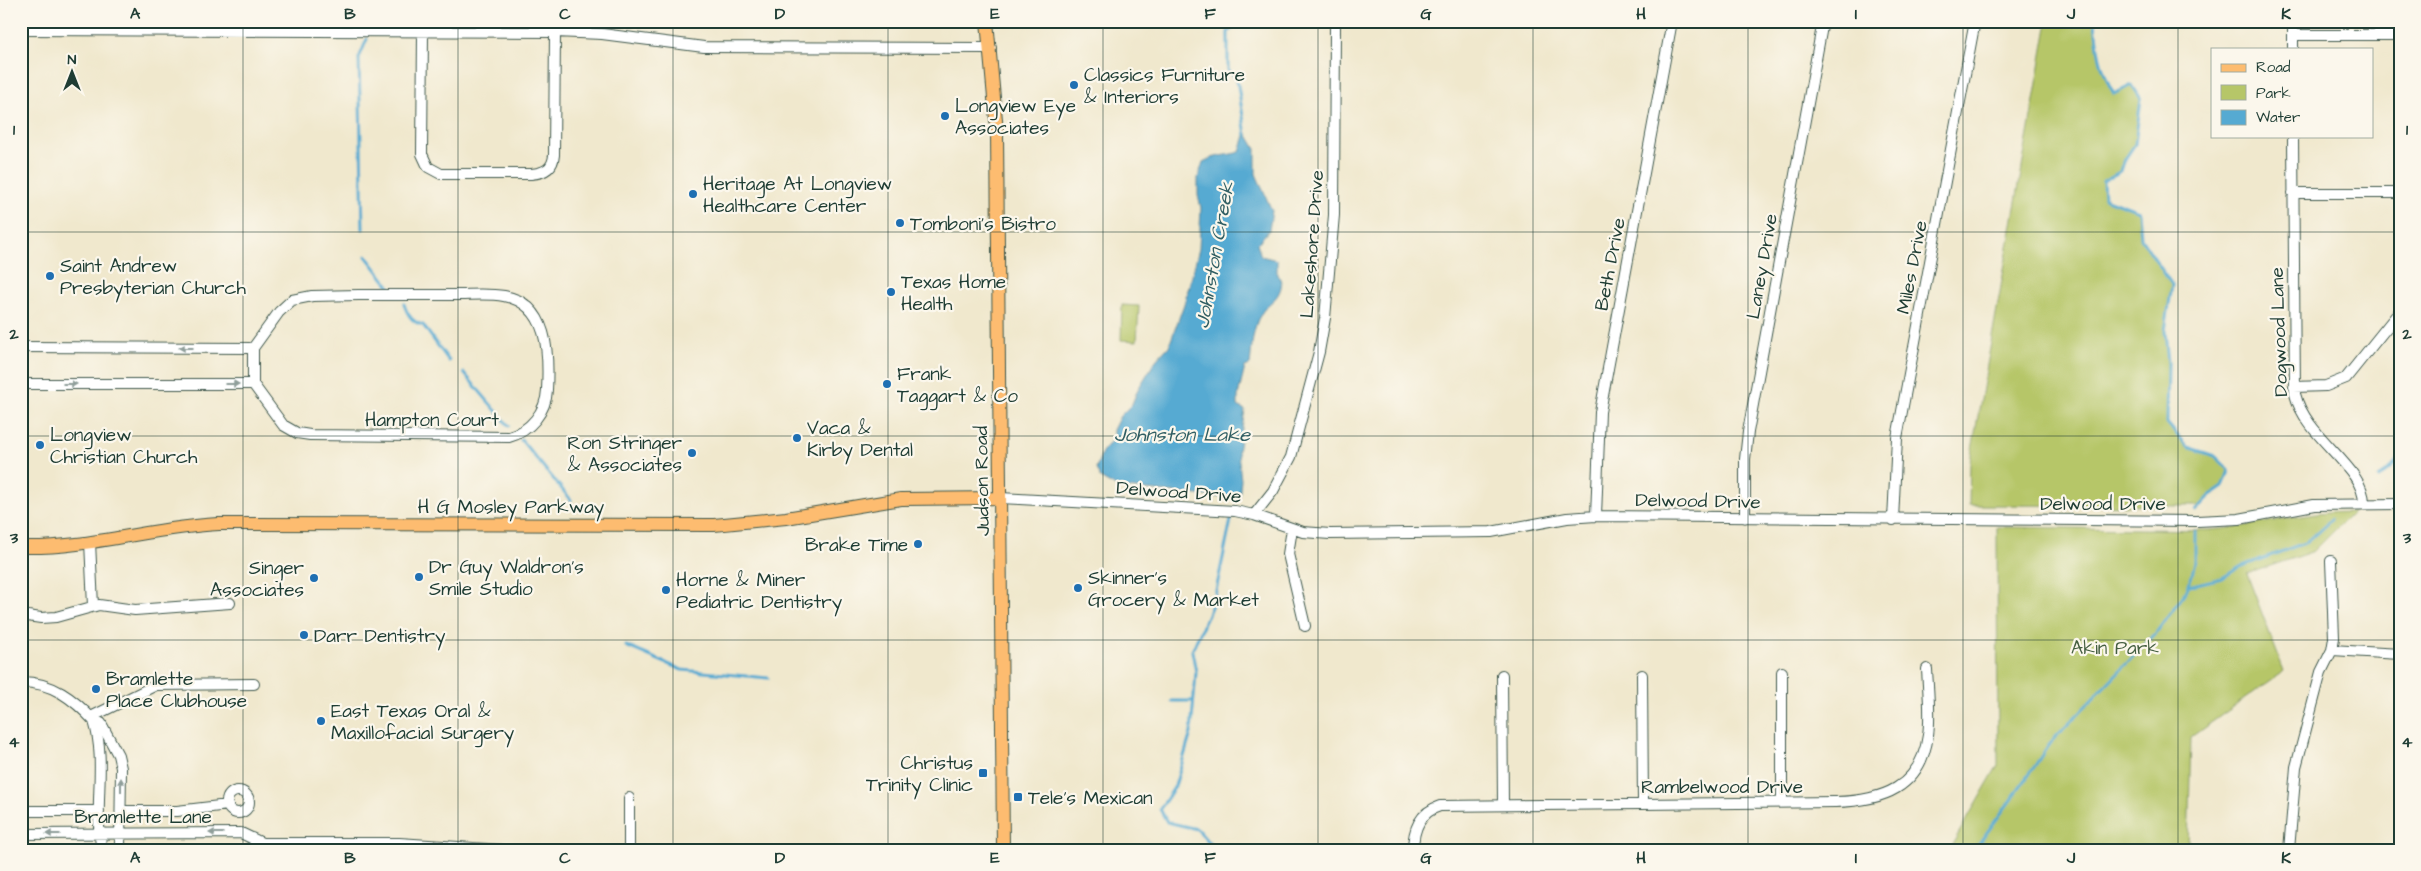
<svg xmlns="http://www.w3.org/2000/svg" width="2421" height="871" viewBox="0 0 2421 871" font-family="'Architects Daughter',sans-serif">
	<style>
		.green { fill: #b6c668; stroke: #6a824e }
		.water { fill: #56aad2; stroke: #3a7483 }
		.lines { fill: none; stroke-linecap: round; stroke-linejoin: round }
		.stream { stroke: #56aad2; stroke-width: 3 }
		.minor-casing { stroke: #3e574b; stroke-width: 12 }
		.major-casing { stroke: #3e574b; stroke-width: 14 }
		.minor { stroke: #fff; stroke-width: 10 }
		.major { stroke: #fdbc6f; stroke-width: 12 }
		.oneway { fill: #8f9e9a }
		.grid { fill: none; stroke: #1f3d34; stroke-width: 1; stroke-opacity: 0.55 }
		.poi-dot { fill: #1f6fb2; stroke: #fbf7ec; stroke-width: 2 }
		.labels { text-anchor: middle; stroke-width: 4.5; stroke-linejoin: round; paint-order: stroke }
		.poi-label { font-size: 19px; fill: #1f3d34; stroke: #fbf7ec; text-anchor: start }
		.street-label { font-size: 19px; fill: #1f3d34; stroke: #fbf7ec }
		.park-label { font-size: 19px; fill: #455f41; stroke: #fbf7ec }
		.water-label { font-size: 20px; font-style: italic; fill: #305e63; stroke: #fbf7ec }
		.neatline { fill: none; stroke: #1f3d34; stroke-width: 2 }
		.grid-label { font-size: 16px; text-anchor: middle; font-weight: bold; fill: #1f3d34 }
	</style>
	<rect width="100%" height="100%" fill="#fbf7ec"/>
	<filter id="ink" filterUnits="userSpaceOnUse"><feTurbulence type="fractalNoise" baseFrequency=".02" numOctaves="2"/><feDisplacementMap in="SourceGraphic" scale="10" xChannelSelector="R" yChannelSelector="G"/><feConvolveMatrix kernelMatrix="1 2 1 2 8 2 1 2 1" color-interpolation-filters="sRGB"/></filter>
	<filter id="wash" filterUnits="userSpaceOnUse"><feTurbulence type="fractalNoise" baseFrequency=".0096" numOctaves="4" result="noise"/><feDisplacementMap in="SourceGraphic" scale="20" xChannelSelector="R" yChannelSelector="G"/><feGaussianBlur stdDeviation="1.12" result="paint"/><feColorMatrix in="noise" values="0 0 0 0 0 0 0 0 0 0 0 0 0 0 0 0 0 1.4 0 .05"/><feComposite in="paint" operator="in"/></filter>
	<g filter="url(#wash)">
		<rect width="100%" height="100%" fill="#f0e8cd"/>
		<path class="green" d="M2048,21H2095C2097,48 2100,71 2114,93L2132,85L2141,99L2135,144L2125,159L2121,171L2103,181L2104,197L2139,211L2141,238L2172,285L2165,331L2168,363L2167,423L2187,447L2215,456L2229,470L2223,487L2199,506L1969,505L1970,461Z
			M1122,305L1139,306L1137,341L1121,340Z
			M2353,512L2314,551L2247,574L2284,671L2191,737L2188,850H1949L1998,765L1997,527L2209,530C2258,527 2304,511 2353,512Z"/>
		<path class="water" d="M1246,132L1256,149V174L1272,211L1269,230L1257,244L1261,256L1277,260V275L1282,281C1280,301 1270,299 1261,314C1252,328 1252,348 1250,365L1245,367L1238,396V406L1245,410L1238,452L1241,480L1239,499L1116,487L1100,478L1096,469L1102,452L1113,439V430L1120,416L1132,404L1138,389L1156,360L1169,346L1184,304L1199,249L1201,208L1198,195V178L1203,162C1215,155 1226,156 1240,152Z"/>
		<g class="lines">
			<path class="stream" d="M366,21V22
				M1241,21L1228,32V70L1237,80L1246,135
				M2095,21C2097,48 2100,70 2114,94L2132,85L2141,99L2135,144L2125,159L2121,171L2103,181L2104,198L2139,211L2141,238L2172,285L2165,331L2168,363L2167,423L2187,447L2215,456L2229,470L2223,487L2210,496L2196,511
				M363,229L359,58L367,39
				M366,256L390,287
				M404,304C407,314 413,323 423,325L449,361
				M464,373L509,426
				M521,440L571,500
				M2379,479L2400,458
				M2188,586L2222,578L2240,567L2307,542L2331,520
				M626,646L682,670L768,678
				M1172,701H1193
				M1215,850L1197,829L1167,822L1160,809L1175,786L1191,733L1196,672L1192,651L1214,600L1231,520
				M1974,850L2027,778L2049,744L2156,633L2183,596L2192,575L2195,561V531"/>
		</g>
	</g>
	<g filter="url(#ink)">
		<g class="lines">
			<g class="minor-casing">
				<path id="minor" d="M335,21V31
					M21,30L555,32L602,34L704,47L991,48
					M423,31L422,154L428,167L441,174H531C544,173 553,169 554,155L555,32
					M2293,35H2400
					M2293,49V21
					M2293,136L2295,394C2306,439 2364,466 2364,503
					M2293,193H2400
					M359,295C391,295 423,295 454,295C471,295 488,293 504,296C549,304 549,354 547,390C546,412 530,431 509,437L310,435L297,433L283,425L253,384V348L279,312L292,300L312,296Z
					M21,347L253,348
					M21,384H253
					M2294,387L2326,386L2346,378L2400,311
					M1000,498L1235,511L1254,515L1303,532L1330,534L1491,532L1567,518L1596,516L2197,521L2239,519L2314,505L2400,504
					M1254,515L1273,491L1291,457L1319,352L1325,318L1334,215L1335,21
					M1596,516L1600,412L1672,21
					M1745,518V459L1748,432L1823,21
					M1893,520L1897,438L1975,21
					M1292,529L1288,554L1305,626
					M90,542L93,606
					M21,615L41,618L56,617L99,605L135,610L230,603
					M2332,650L2400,654
					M1782,672V802
					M1502,675L1503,804
					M1642,675L1643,804
					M21,682C52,682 74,699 94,721
					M91,717L156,685L254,684
					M227 802a11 11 0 1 1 22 0a11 11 0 1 1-22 0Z
					M629,798V850
					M21,811H99
					M121,811H177L228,805
					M21,834L241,833L262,843H399L503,850
					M102,850C93,807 107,763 94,721L101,723L118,755L121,768L120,850
					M246,850L262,843
					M1413,850C1413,830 1420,812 1440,806L1835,802C1882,801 1921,788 1928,735C1931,714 1928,690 1927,669
					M2289,850L2296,767L2321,672L2332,650L2334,638L2331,561"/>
			</g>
			<g class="major-casing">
				<path id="major" d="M987,21L997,131L1003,850
					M21,547C88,549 153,527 219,524L714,525L786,518L901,499L1000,498"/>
			</g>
			<use href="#minor" class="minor"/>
			<use href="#major" class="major"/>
		</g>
		<defs><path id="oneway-solid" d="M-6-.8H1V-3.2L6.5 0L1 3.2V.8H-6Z" transform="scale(1.25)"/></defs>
		<g class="oneway">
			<use href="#oneway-solid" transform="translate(186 348) rotate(-180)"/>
			<use href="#oneway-solid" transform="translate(70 384)"/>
			<use href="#oneway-solid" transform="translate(232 384)"/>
			<use href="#oneway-solid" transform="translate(121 785) rotate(-90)"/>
			<use href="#oneway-solid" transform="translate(216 833) rotate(180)"/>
			<use href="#oneway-solid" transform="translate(53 834) rotate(180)"/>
		</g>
	</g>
	<path class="grid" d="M243,21V850M458,21V850M673,21V850M888,21V850M1103,21V850M1318,21V850M1533,21V850M1748,21V850M1963,21V850M2178,21V850M21,232H2400M21,436H2400M21,640H2400"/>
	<g class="poi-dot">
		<circle cx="1074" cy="85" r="5"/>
		<circle cx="945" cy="116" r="5"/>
		<circle cx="693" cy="194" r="5"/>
		<circle cx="900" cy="223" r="5"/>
		<circle cx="50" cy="276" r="5"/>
		<circle cx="891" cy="292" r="5"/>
		<circle cx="887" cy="384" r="5"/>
		<circle cx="797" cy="438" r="5"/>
		<circle cx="40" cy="445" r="5"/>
		<circle cx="692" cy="453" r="5"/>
		<circle cx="918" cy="544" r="5"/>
		<circle cx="419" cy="577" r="5"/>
		<circle cx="314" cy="578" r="5"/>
		<circle cx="1078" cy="588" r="5"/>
		<circle cx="666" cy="590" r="5"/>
		<circle cx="304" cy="635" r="5"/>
		<circle cx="96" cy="689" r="5"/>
		<circle cx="321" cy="721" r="5"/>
		<rect x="978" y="768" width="10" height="10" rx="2.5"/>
		<rect x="1013" y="792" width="10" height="10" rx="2.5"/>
	</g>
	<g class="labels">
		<g class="poi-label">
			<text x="1084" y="81">Classics Furniture<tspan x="1084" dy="22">&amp; Interiors</tspan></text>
			<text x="955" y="112">Longview Eye<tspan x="955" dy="22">Associates</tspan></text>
			<text x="703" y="190">Heritage At Longview<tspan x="703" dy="22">Healthcare Center</tspan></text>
			<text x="910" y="230">Tomboni's Bistro</text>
			<text x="60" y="272">Saint Andrew<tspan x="60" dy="22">Presbyterian Church</tspan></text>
			<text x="901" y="288">Texas Home<tspan x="901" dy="22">Health</tspan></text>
			<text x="897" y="380">Frank<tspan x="897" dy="22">Taggart &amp; Co</tspan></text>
			<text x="807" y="434">Vaca &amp;<tspan x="807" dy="22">Kirby Dental</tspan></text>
			<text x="50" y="441">Longview<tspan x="50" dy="22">Christian Church</tspan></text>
			<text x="682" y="449" text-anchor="end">Ron Stringer<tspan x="682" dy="22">&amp; Associates</tspan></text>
			<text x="908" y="551" text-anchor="end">Brake Time</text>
			<text x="429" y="573">Dr Guy Waldron's<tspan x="429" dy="22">Smile Studio</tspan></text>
			<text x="304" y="574" text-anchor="end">Singer<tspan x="304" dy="22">Associates</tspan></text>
			<text x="1088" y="584">Skinner's<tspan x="1088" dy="22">Grocery &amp; Market</tspan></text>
			<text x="676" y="586">Horne &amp; Miner<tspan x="676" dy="22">Pediatric Dentistry</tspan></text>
			<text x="314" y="642">Darr Dentistry</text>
			<text x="106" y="685">Bramlette<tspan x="106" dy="22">Place Clubhouse</tspan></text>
			<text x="331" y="717">East Texas Oral &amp;<tspan x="331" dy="22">Maxillofacial Surgery</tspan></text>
			<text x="973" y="769" text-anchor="end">Christus<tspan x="973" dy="22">Trinity Clinic</tspan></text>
			<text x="1028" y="804">Tele's Mexican</text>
		</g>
		<g class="street-label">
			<text transform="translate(1311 244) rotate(-86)" y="7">Lakeshore Drive</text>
			<text transform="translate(1609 264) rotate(-79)" y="7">Beth Drive</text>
			<text transform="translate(1761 266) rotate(-80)" y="7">Laney Drive</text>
			<text transform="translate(1911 267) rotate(-79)" y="7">Miles Drive</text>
			<text transform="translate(2278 332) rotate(-92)" y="7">Dogwood Lane</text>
			<text x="432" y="426">Hampton Court</text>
			<text transform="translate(981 481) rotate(-91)" y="7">Judson Road</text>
			<text transform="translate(1179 491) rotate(4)" y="7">Delwood Drive</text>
			<text transform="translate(1698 500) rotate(1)" y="7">Delwood Drive</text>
			<text x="2103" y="510">Delwood Drive</text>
			<text x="511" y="513">H G Mosley Parkway</text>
			<text x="1722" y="793">Rambelwood Drive</text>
			<text x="143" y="823">Bramlette Lane</text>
		</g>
		<g class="park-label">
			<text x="2115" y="654">Akin Park</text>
		</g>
		<g class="water-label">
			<text transform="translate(1214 255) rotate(-80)" y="7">Johnston Creek</text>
			<text x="1182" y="441">Johnston Lake</text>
		</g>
	</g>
	<rect width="2421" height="871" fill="none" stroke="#fbf7ec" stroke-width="55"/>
	<rect x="2211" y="48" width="162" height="90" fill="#fbf7ec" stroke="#a3ada2"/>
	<rect x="2221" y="64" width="25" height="8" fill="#fdbc6f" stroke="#a3ada2"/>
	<text x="2256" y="72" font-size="15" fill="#1f3d34">Road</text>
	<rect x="2221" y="85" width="25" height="15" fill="#b6c668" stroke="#a3ada2"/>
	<text x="2256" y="98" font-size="15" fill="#1f3d34">Park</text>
	<rect x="2221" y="110" width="25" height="15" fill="#56aad2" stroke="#a3ada2"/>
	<text x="2256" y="122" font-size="15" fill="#1f3d34">Water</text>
	<g transform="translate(72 72)" stroke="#fbf7ec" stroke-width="4" paint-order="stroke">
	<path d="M0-4L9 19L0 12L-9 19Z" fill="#1f3d34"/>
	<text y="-8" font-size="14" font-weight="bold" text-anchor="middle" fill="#1f3d34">N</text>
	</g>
	<rect x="28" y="28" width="2366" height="816" class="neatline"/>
	<g class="grid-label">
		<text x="135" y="19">A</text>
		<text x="350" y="19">B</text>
		<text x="565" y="19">C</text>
		<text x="780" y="19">D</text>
		<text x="995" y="19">E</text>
		<text x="1210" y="19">F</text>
		<text x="1426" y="19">G</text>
		<text x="1641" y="19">H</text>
		<text x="1856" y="19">I</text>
		<text x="2071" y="19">J</text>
		<text x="2286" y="19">K</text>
		<text x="14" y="135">1</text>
		<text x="2407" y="135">1</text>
		<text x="14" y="339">2</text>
		<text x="2407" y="339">2</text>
		<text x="14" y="543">3</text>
		<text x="2407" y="543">3</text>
		<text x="14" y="747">4</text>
		<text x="2407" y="747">4</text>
		<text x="135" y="863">A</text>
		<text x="350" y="863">B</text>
		<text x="565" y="863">C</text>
		<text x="780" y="863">D</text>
		<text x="995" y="863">E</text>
		<text x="1210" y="863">F</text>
		<text x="1426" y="863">G</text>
		<text x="1641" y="863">H</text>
		<text x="1856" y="863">I</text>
		<text x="2071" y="863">J</text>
		<text x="2286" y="863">K</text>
	</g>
</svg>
